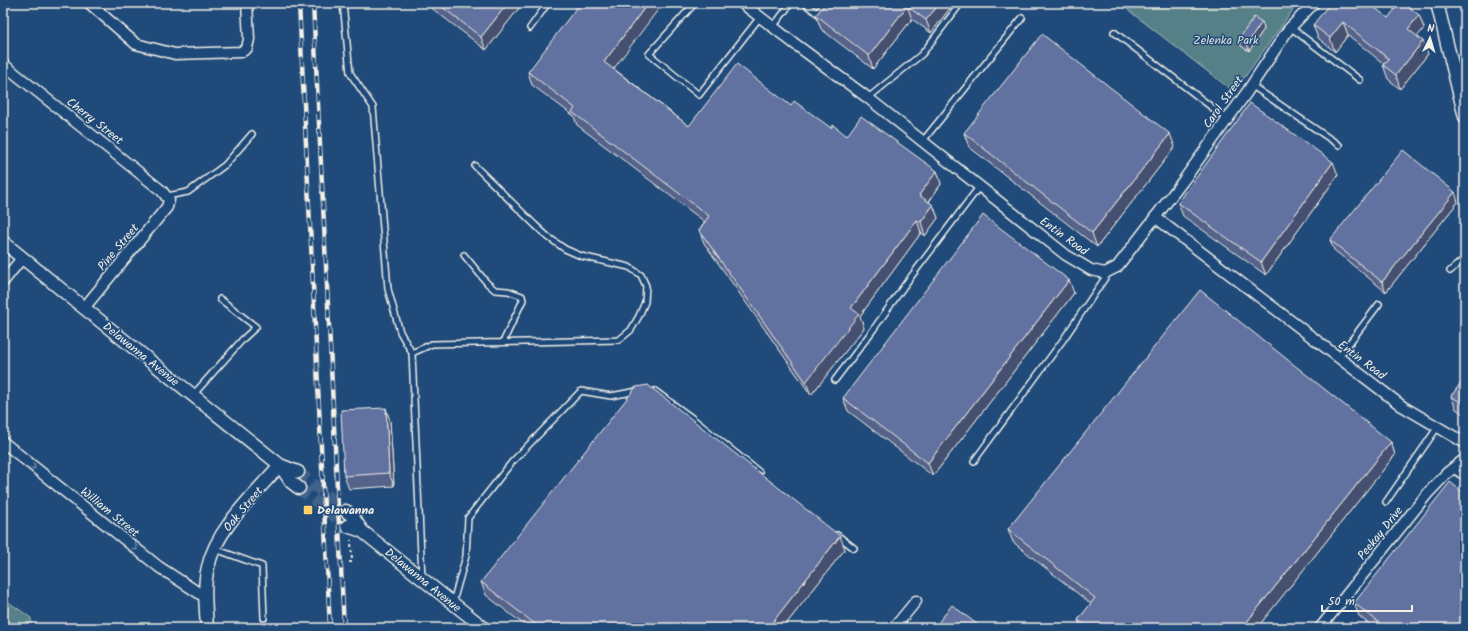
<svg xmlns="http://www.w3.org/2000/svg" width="1468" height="631" viewBox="0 0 1468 631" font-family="Kalam,sans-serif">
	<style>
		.green { fill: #568087; stroke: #a5b8b8 }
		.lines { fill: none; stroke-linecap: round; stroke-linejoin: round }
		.tertiary-tunnel { stroke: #3f638a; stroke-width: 12; stroke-dasharray: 12 6; stroke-linecap: butt }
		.service-casing { stroke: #f4f1e8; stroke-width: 8 }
		.minor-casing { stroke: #f4f1e8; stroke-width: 13 }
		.tertiary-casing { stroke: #f4f1e8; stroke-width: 15 }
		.path { stroke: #f4f1e8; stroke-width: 2; stroke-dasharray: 3 3; stroke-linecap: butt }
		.service { stroke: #1f4a7a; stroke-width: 5 }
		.minor { stroke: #1f4a7a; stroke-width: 10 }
		.tertiary { stroke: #1f4a7a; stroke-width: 12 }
		.rail-casing { stroke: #f4f1e8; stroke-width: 4.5 }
		.rail { stroke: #1f4a7a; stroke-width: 3; stroke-dasharray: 9; stroke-linecap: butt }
		.wall { fill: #54628a; stroke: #f4f1e8 }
		.shaded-wall { fill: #455070; stroke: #f4f1e8 }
		.building { fill: #6272a0; stroke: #f4f1e8 }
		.oneway { stroke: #748da6 }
		.poi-dot { fill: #ffd166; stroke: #1f4a7a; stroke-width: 1.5 }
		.labels { text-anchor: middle; stroke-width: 3; stroke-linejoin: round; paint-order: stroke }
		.park-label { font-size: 12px; fill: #dce0d9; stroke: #1f4a7a }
		.street-label { font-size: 12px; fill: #f4f1e8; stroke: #1f4a7a }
		.poi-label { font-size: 12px; font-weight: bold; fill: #f4f1e8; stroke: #1f4a7a; text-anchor: start }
	</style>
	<rect width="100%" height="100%" fill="#1f4a7a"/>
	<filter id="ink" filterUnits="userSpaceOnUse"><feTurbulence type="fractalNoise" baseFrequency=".025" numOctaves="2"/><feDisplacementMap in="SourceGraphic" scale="8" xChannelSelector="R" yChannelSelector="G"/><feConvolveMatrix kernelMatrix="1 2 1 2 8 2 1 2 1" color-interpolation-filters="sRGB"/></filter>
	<g filter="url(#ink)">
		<path class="green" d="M1119,3H1298L1234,92Z
			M3,598L31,618L32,628H3Z"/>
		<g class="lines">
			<path class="tertiary-tunnel" d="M298,472L346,511
				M299,488L347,526"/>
			<g class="service-casing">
				<path id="service" d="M343,3L350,73L373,107L388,289L400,332L412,353
					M695,3L649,54L699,95L760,17
					M804,3L817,13L825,3
					M1392,3L1397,7
					M773,27L791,3
					M1290,27L1360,80
					M530,28L548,3
					M1114,32L1227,119
					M1251,85L1339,145
					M868,98L922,54L961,3
					M922,142L1022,18
					M167,196L188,192L225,165L252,134
					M464,255L487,283L495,290L508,291L522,296L523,300L503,342
					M1450,271L1465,258
					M1338,358L1379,304
					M835,380L873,330L904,286L979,187
					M655,391L692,418L759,472
					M193,395L243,339L256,327L220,299
					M974,461L1063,340L1109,272
					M1452,469L1465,478
					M1386,502L1437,428
					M837,535L854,548
					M215,549L262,566L264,618
					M422,578L412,353L432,344L619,340L631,330L639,316L645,302L646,286L641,275L629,267L581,256L565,249L548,237L535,225L475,166
					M453,602L466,556L468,518L512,462L581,391L611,396L637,391"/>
			</g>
			<g class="minor-casing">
				<path id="minor" d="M89,3L136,44L175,54L241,52L247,48L249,39L247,3
					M742,3L795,44L868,98L1066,255L1091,270L1105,273L1117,267L1183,181L1247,92L1288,30L1314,3
					M3,64L162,191L169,200L167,207L84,308
					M1155,217L1402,406L1465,443
					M3,282L22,258
					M3,442L159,567L205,597
					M894,628L916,601
					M1320,628L1428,493L1447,473L1465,459"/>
			</g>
			<g class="tertiary-casing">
				<path id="tertiary" d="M1437,3L1465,117
					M3,242L84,308L280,465L291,482L299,488
					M280,465L298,472
					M346,511L353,517L362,531L484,628
					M347,526L362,531
					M207,628C206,608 203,587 208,567C216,529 255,494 280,465"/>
			</g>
			<path class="path" d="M349,562H352L351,540"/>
			<use href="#service" class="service"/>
			<use href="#minor" class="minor"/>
			<use href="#tertiary" class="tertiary"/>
			<g class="rail-casing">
				<path id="rail" d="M299,3L330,628
					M313,3L344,628"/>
			</g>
			<use href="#rail" class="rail"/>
		</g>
		<path class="wall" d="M428,3H523L486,50L429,6Z
			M826,3H954L931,33L912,19L873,69L821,29L816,15Z
			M1419,15L1424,28L1417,36L1428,54L1400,89L1388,79L1383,65L1384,64L1348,35L1335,52L1318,38L1313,25Z
			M1262,22L1264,29L1249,51L1241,46L1239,39Z
			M614,69L689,126L791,106L831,128L847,136L937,171L941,184L929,202L933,205L938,218L925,236L921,233L860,316L864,328L811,395L704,243L699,230L705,222L577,125L574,116L532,85L528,72Z
			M964,133L1175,147L1097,247L969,147Z
			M1338,175L1266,275L1183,216L1178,203Z
			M1458,202L1386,292L1334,250L1330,240Z
			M1074,293L933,476L848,411L843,398Z
			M1465,378V415L1456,409L1451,396Z
			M390,421L394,486L349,489L344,476Z
			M1391,442L1395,455L1257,628H1081L1078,620L1091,604L1013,542L1008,529Z
			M845,549L783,628H528L486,595L481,582Z
			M1354,603L1465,628H1374L1359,616Z"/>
		<path class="shaded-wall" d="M508,3H523L486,50L481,37Z
			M648,3H663L609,75L604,62Z
			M940,3H954L931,33L926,20Z
			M907,6L912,19L873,69L869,56Z
			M1419,15L1424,28L1413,42L1408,29Z
			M1262,22L1264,29L1249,51L1247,44Z
			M1343,22L1348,35L1335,52L1330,38Z
			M1423,41L1428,54L1400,89L1396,75Z
			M1170,134L1175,147L1097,247L1092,233Z
			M1333,162L1338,175L1266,275L1261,262Z
			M937,171L941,184L924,208L919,195Z
			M1455,192L1458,202L1386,292L1382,282Z
			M933,205L938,218L925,236L921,222Z
			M917,220L921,233L860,316L864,328L811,395L806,382L851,308Z
			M1069,280L1074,293L933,476L928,463Z
			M386,408L390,421L394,486L389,473Z
			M1391,442L1395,455L1257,628H1242Z
			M840,536L845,549L783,628H768Z"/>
		<path class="building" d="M437,3H508L481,37Z
			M580,3H648L604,62L689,126L737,64L791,106L794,101L831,128L833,125L847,136L861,116L937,171L919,195L933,205L921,222L917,220L851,308L859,314L806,382L699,230L709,216L572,112L575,108L528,72Z
			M826,3H940L926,20L907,6L869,56L816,15Z
			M1330,3H1369L1388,18L1400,3H1404L1419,15L1408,29L1423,41L1396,75L1383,65L1389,59L1343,22L1330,38L1313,25Z
			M1254,17L1262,22L1247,44L1239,39Z
			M1042,34L1170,134L1092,233L964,133Z
			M1250,103L1333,162L1261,262L1178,203Z
			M1403,150L1455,192L1382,282L1330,240Z
			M983,215L1069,280L928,463L843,398Z
			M1200,290L1391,442L1242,628H1089L1078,620L1095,598L1008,529Z
			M1465,378V405L1451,396Z
			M648,385L840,536L768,628H540L481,582L636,387Z
			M386,408L389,473L344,476L341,410Z
			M1450,482L1465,494V628H1386L1354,603Z
			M952,605L982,628H934Z"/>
		<defs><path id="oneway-chevron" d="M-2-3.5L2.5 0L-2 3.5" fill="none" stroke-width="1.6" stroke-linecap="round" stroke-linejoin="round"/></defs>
		<g class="oneway">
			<use href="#oneway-chevron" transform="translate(33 467) rotate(39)"/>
			<use href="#oneway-chevron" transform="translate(135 548) rotate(39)"/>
		</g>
	</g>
	<rect class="poi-dot" x="303" y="505" width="10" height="10" rx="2"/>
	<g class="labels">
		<g class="park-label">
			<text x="1226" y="44">Zelenka Park</text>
		</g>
		<g class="street-label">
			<text transform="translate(1223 102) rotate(-55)" y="4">Carol Street</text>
			<text transform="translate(95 121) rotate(38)" y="4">Cherry Street</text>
			<text transform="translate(1064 236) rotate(36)" y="4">Entin Road</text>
			<text transform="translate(118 247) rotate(-50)" y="4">Pine Street</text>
			<text transform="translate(141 354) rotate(39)" y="4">Delawanna Avenue</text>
			<text transform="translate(1362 360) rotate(37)" y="4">Entin Road</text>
			<text transform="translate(243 509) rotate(-50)" y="4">Oak Street</text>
			<text transform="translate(110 512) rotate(39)" y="4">William Street</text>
			<text transform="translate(1380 533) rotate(-51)" y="4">Peekay Drive</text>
			<text transform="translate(423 580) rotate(39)" y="4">Delawanna Avenue</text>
		</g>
		<g class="poi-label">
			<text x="317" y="514">Delawanna</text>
		</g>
	</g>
	<rect width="1468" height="631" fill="none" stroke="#1f4a7a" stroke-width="16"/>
	<rect x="8" y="8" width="1452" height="615" fill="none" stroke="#f4f1e8" stroke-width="1.5" filter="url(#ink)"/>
	<g transform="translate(1430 38) rotate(5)" stroke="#1f4a7a" stroke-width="3" paint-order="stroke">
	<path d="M0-3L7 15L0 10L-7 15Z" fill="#f4f1e8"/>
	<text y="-6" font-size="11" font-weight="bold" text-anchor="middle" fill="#f4f1e8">N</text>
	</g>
	<path d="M1322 605v6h90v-6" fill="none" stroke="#f4f1e8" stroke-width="2"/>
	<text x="1328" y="605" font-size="12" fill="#f4f1e8" stroke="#1f4a7a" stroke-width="3" paint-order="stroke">50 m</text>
</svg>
